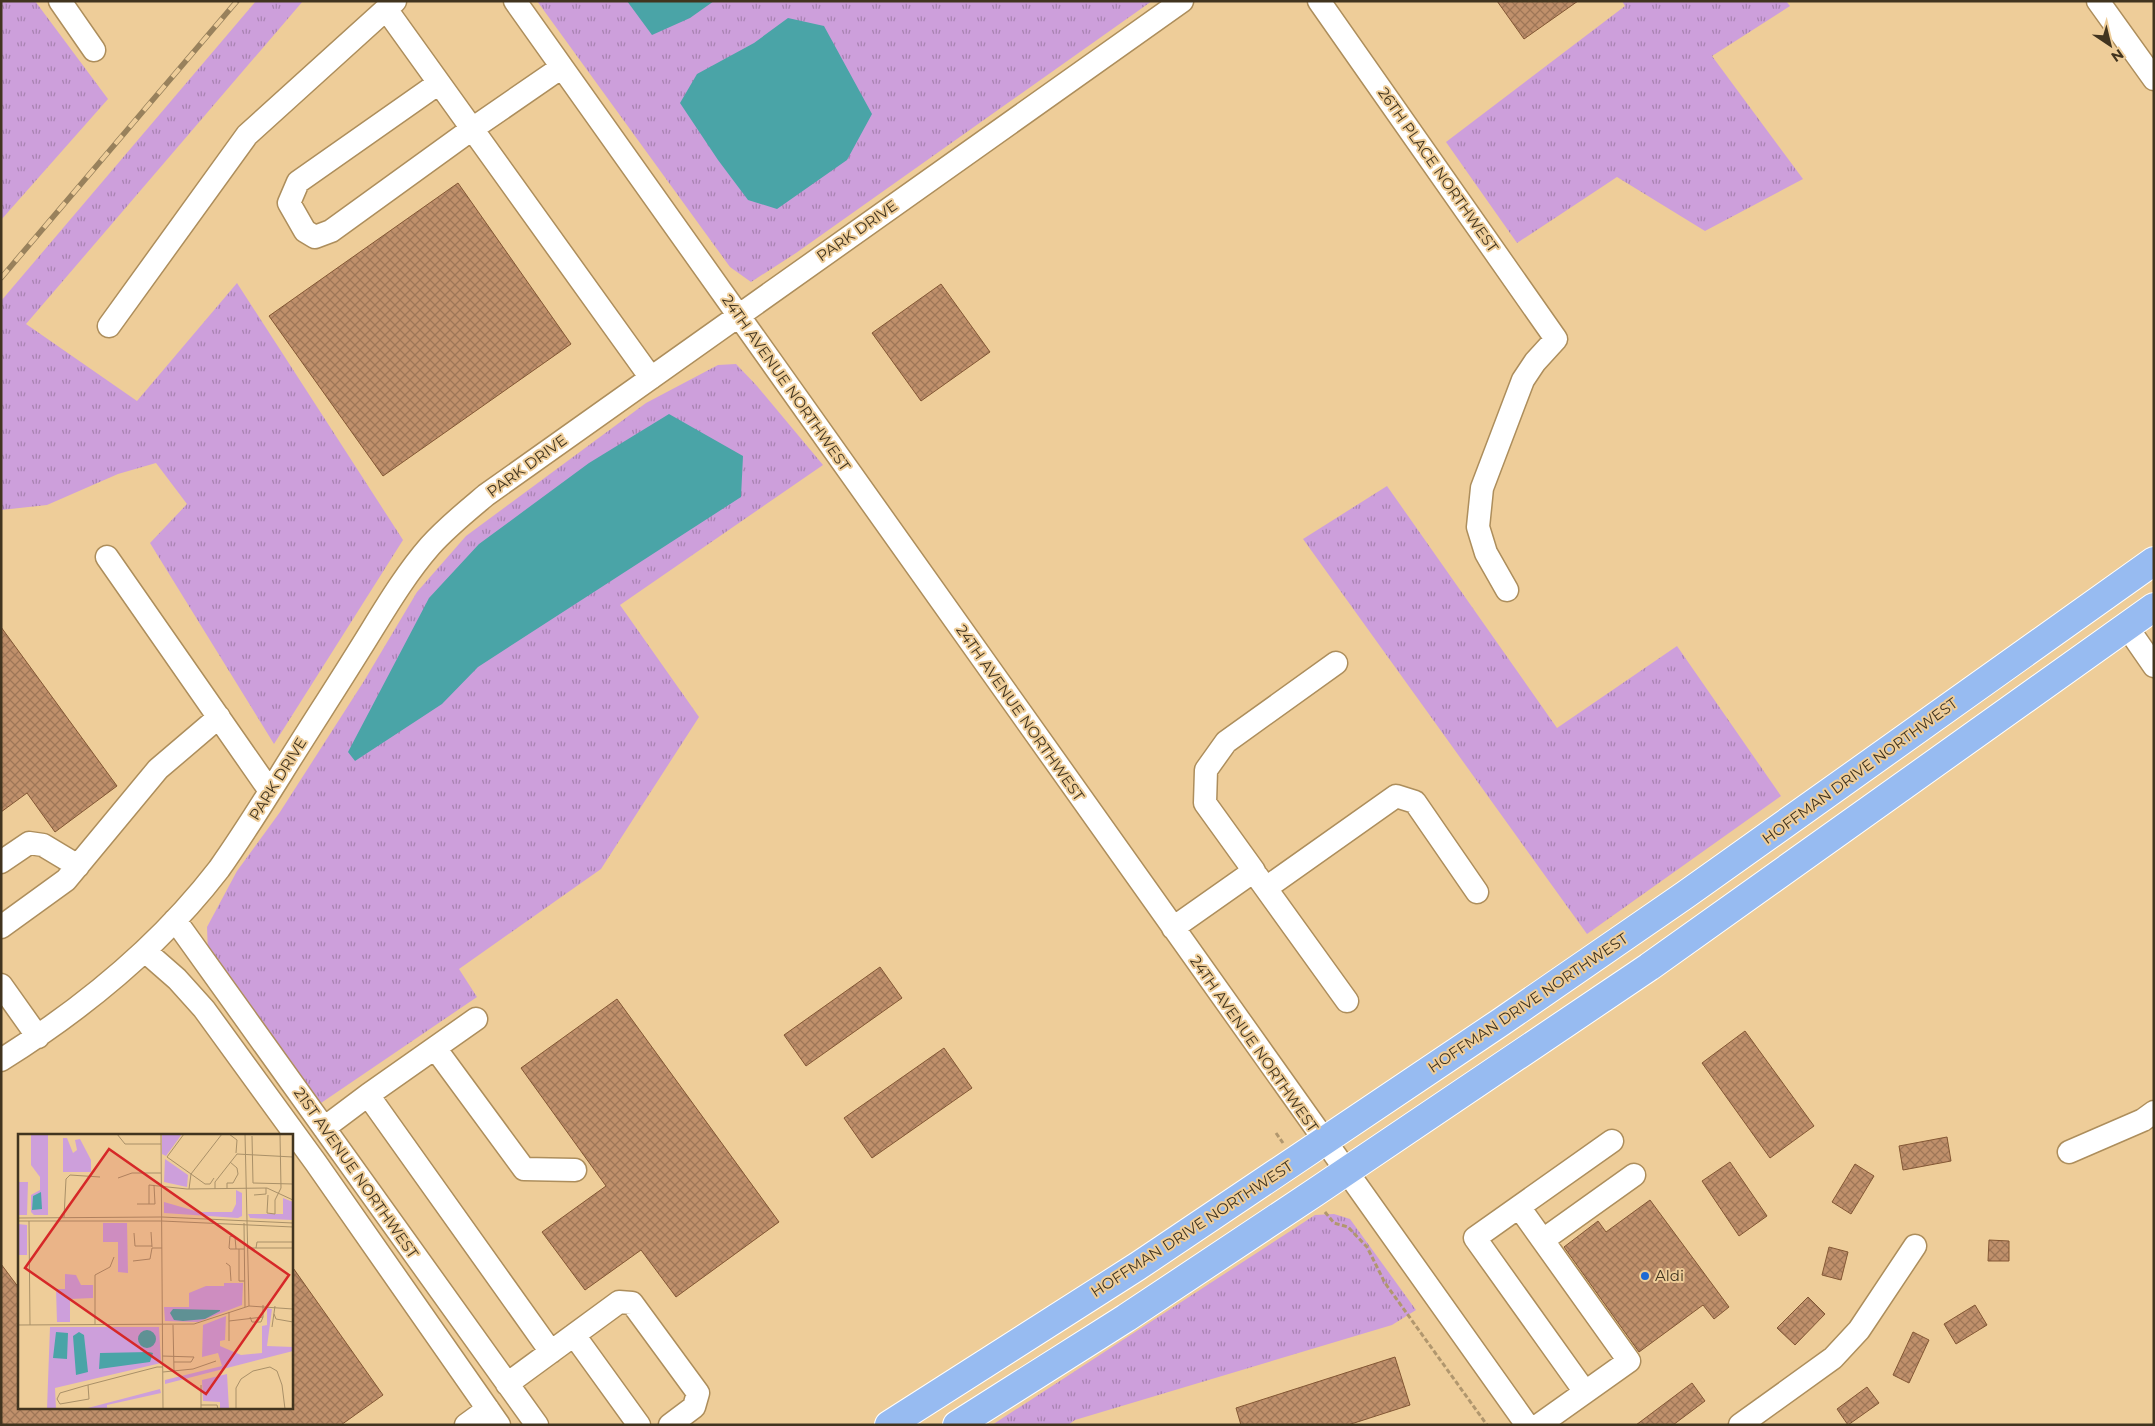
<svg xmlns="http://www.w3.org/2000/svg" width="2155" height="1426" viewBox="0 0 2155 1426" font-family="Montserrat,sans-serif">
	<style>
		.grass { fill: url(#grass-tufts) }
		.water { fill: #4aa4a7 }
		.building { fill: url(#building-cross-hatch); stroke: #835734 }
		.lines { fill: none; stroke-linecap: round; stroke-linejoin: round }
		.minor-casing { stroke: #ad8e5c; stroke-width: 25 }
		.major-casing { stroke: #fff; stroke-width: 30 }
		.path { stroke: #b1976e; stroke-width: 3; stroke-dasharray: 5 2.5; stroke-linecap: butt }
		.minor { stroke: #fff; stroke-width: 22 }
		.major { stroke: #97bbf1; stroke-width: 28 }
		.rail-casing { stroke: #98815c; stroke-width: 5.5 }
		.rail { stroke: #eecd99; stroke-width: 4; stroke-dasharray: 11; stroke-linecap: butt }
		.poi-dot { fill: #1e69d4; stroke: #eecd99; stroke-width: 2 }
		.labels { text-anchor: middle; stroke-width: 4; stroke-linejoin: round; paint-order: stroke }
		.street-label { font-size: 15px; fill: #41341f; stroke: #eecd99 }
		.poi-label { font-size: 15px; fill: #41341f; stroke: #eecd99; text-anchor: start }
		.inset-road { fill: none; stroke: #a99068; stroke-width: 1 }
		.view { fill: #d62828; fill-opacity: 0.15; stroke: #d62828; stroke-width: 2.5 }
		.inset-edge { fill: none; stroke: #41341f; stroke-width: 2.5 }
	</style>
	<defs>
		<pattern id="grass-tufts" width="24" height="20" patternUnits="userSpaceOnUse" patternTransform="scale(1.25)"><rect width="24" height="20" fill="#cd9fdb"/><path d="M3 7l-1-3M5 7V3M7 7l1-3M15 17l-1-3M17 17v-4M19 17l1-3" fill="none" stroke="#a882b1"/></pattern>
		<pattern id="building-cross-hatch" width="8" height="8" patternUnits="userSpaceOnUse" patternTransform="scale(1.25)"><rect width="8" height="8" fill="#c0906b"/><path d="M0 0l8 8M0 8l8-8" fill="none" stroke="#9e7657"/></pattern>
	</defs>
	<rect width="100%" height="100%" fill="#eecd99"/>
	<path class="grass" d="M1,1H35L108,99L1,220Z
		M256,1H303L26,324L137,401L237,283L403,540L274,744L150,543L187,504L156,463L118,474L47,505L1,510V301Z
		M537,1H1152L796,253L751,282L730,267Z
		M1622,1H1786L1790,6L1712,56L1803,179L1705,231L1617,177L1517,243L1446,142L1625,6Z
		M736,364L757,386L823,465L620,605L699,717L601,869L459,969L477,997L321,1103L208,954L207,927L237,871L280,812L364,681L417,592L466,536L646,403L718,365Z
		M1387,486L1557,728L1677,646L1781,796L1587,934L1303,539Z
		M1334,1214L1350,1219L1416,1310L1392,1325L1075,1420L1068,1425H992L1315,1215Z"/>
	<path class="water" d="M627,1H714L690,18L652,35Z
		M788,18L824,26L872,114L847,160L777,209L748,200L718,160L680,103L697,74L754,43Z
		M669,414L743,456L741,497L478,667L442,704L355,761L348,752L429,598L479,544L589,463Z"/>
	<path class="building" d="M1497,1H1578L1524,39Z
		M458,183L571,344L383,476L269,316Z
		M941,284L990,352L921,401L872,333Z
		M1,627L117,786L55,832L27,793L1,812Z
		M880,967L902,998L806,1066L784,1035Z
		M617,999L779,1222L676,1297L641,1250L585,1290L542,1232L606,1186L521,1068Z
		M1745,1031L1814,1126L1770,1158L1702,1063Z
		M944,1048L972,1088L872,1158L844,1118Z
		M1947,1137L1951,1161L1903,1170L1899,1146Z
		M1730,1162L1767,1216L1739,1236L1702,1181Z
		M1855,1164L1874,1176L1851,1214L1832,1202Z
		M1650,1200L1729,1307L1714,1319L1703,1305L1639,1352L1564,1247L1598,1221L1606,1232Z
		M1989,1240L2009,1241V1261H1988Z
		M1829,1247L1848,1252L1841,1280L1822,1275Z
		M1,1264L19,1288V1407H291V1265L383,1395L341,1425H1Z
		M1808,1297L1825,1314L1795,1345L1777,1328Z
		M1975,1305L1987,1325L1956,1344L1944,1324Z
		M1913,1332L1929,1340L1909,1383L1893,1375Z
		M1395,1357L1410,1405L1348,1425H1241L1236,1408Z
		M1692,1383L1705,1401L1673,1425H1636Z
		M1867,1387L1879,1403L1848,1425L1837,1409Z"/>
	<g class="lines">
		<g class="minor-casing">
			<path id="minor" d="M60,1L94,50
				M515,1L1527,1425
				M1319,1L1556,339L1535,362L1523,380L1482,488L1478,527L1486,553L1507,590
				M2098,1L2154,79
				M386,9L651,378
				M439,83L298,182L289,203L305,231L315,237L331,231L472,129L562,67
				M109,326L247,135L395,1
				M107,557L270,791
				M2127,627L2154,666
				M1,862L29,843L43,845L78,866
				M1257,876L1347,1001
				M1266,888L1396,796L1415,802L1477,892
				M175,920L537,1425
				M1,927L66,880L158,769L219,717
				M1173,928L1254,871L1205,803L1206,770L1226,742L1336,663
				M145,951L177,979L204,1009L316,1163L499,1425
				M1,985L38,1037
				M435,1048L524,1169L575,1170
				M1,1060C84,1008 159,947 219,869C241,838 261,806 281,774C307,732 334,691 360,649C382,614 403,577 430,546C447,527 467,511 486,495L1182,1
				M368,1095L476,1019
				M324,1128L368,1095L551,1352
				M2069,1152L2143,1120L2154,1112
				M1519,1207L1629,1361L1539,1425
				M1543,1240L1634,1175
				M574,1335L639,1425
				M507,1384L619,1302L632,1303L698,1393L694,1407L670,1425
				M1585,1392L1475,1238L1612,1141
				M466,1425L488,1409
				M1740,1425L1833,1358L1859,1330L1915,1246"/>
		</g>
		<g class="major-casing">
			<path id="major" d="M889,1425L1138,1266L1501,1022L1685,895L2154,561
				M957,1425L1126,1318L1314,1193L1649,967L2154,607"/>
		</g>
		<path class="path" d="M1276,1133L1283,1143
			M1325,1212L1334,1223L1348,1227L1367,1247L1385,1283L1487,1425"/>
		<use href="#minor" class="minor"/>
		<use href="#major" class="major"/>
		<g class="rail-casing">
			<path id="rail" d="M1,278L237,1"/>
		</g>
		<use href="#rail" class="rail"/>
	</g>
	<circle class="poi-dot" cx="1645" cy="1276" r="5"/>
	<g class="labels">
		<g class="street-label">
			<text transform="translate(1438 170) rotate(55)" y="5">26TH PLACE NORTHWEST</text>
			<text transform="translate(857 231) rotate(-35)" y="5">PARK DRIVE</text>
			<text transform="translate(786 383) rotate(55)" y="5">24TH AVENUE NORTHWEST</text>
			<text transform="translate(527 466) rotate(-36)" y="5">PARK DRIVE</text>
			<text transform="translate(1020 713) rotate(55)" y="5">24TH AVENUE NORTHWEST</text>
			<text transform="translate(1860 771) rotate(-36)" y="5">HOFFMAN DRIVE NORTHWEST</text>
			<text transform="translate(278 779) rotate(-58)" y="5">PARK DRIVE</text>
			<text transform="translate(1528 1003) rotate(-34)" y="5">HOFFMAN DRIVE NORTHWEST</text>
			<text transform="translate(1254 1044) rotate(55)" y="5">24TH AVENUE NORTHWEST</text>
			<text transform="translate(356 1173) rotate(55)" y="5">21ST AVENUE NORTHWEST</text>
			<text transform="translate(1192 1229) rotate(-33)" y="5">HOFFMAN DRIVE NORTHWEST</text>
		</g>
		<g class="poi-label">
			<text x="1655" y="1281">Aldi</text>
		</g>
	</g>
	<g transform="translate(18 1134)">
		<rect width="275" height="275" fill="#eecd99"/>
		<path d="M30,0V81H16L13,78V61L22,56V43L13,31V1ZM144,0H164L148,22L144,20ZM147,25L170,41L169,53L146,48ZM0,48H10L9,81H0ZM218,56L224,59V82L220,84L146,79V68L181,78H214L218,70ZM265,64L275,68V86L232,84L230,80H265ZM85,89H109L110,139L100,138V108H85ZM0,90L9,91V121H0ZM47,140L58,141L63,151H75V164L52,165V188H39L38,155H47ZM206,149H225L224,171L180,188L147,187L146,173H171V159L188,152H206ZM249,174L254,175L249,212L275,213V217L147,250V246L204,232L200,219L184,223L185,191L208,182L207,206L202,207V212L223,221L244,219V192L249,191ZM32,193H141L143,229L37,254L38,275H29ZM209,240L211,275H202V268L185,267L184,246ZM142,255L143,259L89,271V275H66Z" fill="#cd9fdb"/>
		<path d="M45,4H49L55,19L59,16L57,6L62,5L73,26V38H45Z" fill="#cd9fdb"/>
		<path d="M23,58L24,75L14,76L15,62ZM155,175L202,176V177L187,185L165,187L156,186L152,179ZM120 205a9 9 0 1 1 18 0a9 9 0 1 1-18 0ZM38,198L50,199L49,225L35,224ZM61,198L66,201L70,238L58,241L55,202ZM131,218L135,219L132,228L81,235L82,219Z" fill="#4aa4a7"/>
		<path class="inset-road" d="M99,0L107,10H143M143,0L145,275M166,0L149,23L173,40L171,55M211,0L219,6L218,19M218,0H265M227,0L231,172M234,2L235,49L275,50M100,44L114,39H143M196,44L192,50H187L173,40L204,0M209,54V49H215L220,40L219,34L212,28M197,55V48L219,20L275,23M236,61L248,60V54M250,61L249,79L257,80V66L263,54L262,1M119,70H137L136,51M131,70V51L169,55L249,54L275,66M46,83L48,45L52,41L82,43M0,84L144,83L275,89M0,87H144L275,93M11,87L12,191M226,89L227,173M133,98L134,113M116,99L117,112H134M229,114H275M238,114L239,108H275M218,115L217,103L212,102L211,114L212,115H226M221,115V147H226M115,127L132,125L134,114H144M208,129L212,132L213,147M256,180L258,185L275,188M232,183L234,188H243L245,183M211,187L245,183V171M0,191L176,190L231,172L275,175M77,191V141L92,133L96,123M155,191L156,237M254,193L257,172M211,207V178M144,222L176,223L173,228H156M145,238L175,235L198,227M70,251L71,265L42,270L39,265L42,259L66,252L139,233H145M183,251V275M183,271H199L200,275M218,275V254L223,245L235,237L252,233L259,237L264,251L267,275"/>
		<path class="view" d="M91,15L271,141L188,260L7,134Z"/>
		<rect width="275" height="275" class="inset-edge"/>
	</g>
	<rect width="2155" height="1426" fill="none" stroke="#41341f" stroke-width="5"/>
	<g transform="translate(2110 45) rotate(145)" stroke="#eecd99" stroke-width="4" paint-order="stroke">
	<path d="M0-4L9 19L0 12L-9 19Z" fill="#41341f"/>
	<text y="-8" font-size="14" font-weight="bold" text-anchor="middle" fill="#41341f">N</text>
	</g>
</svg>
